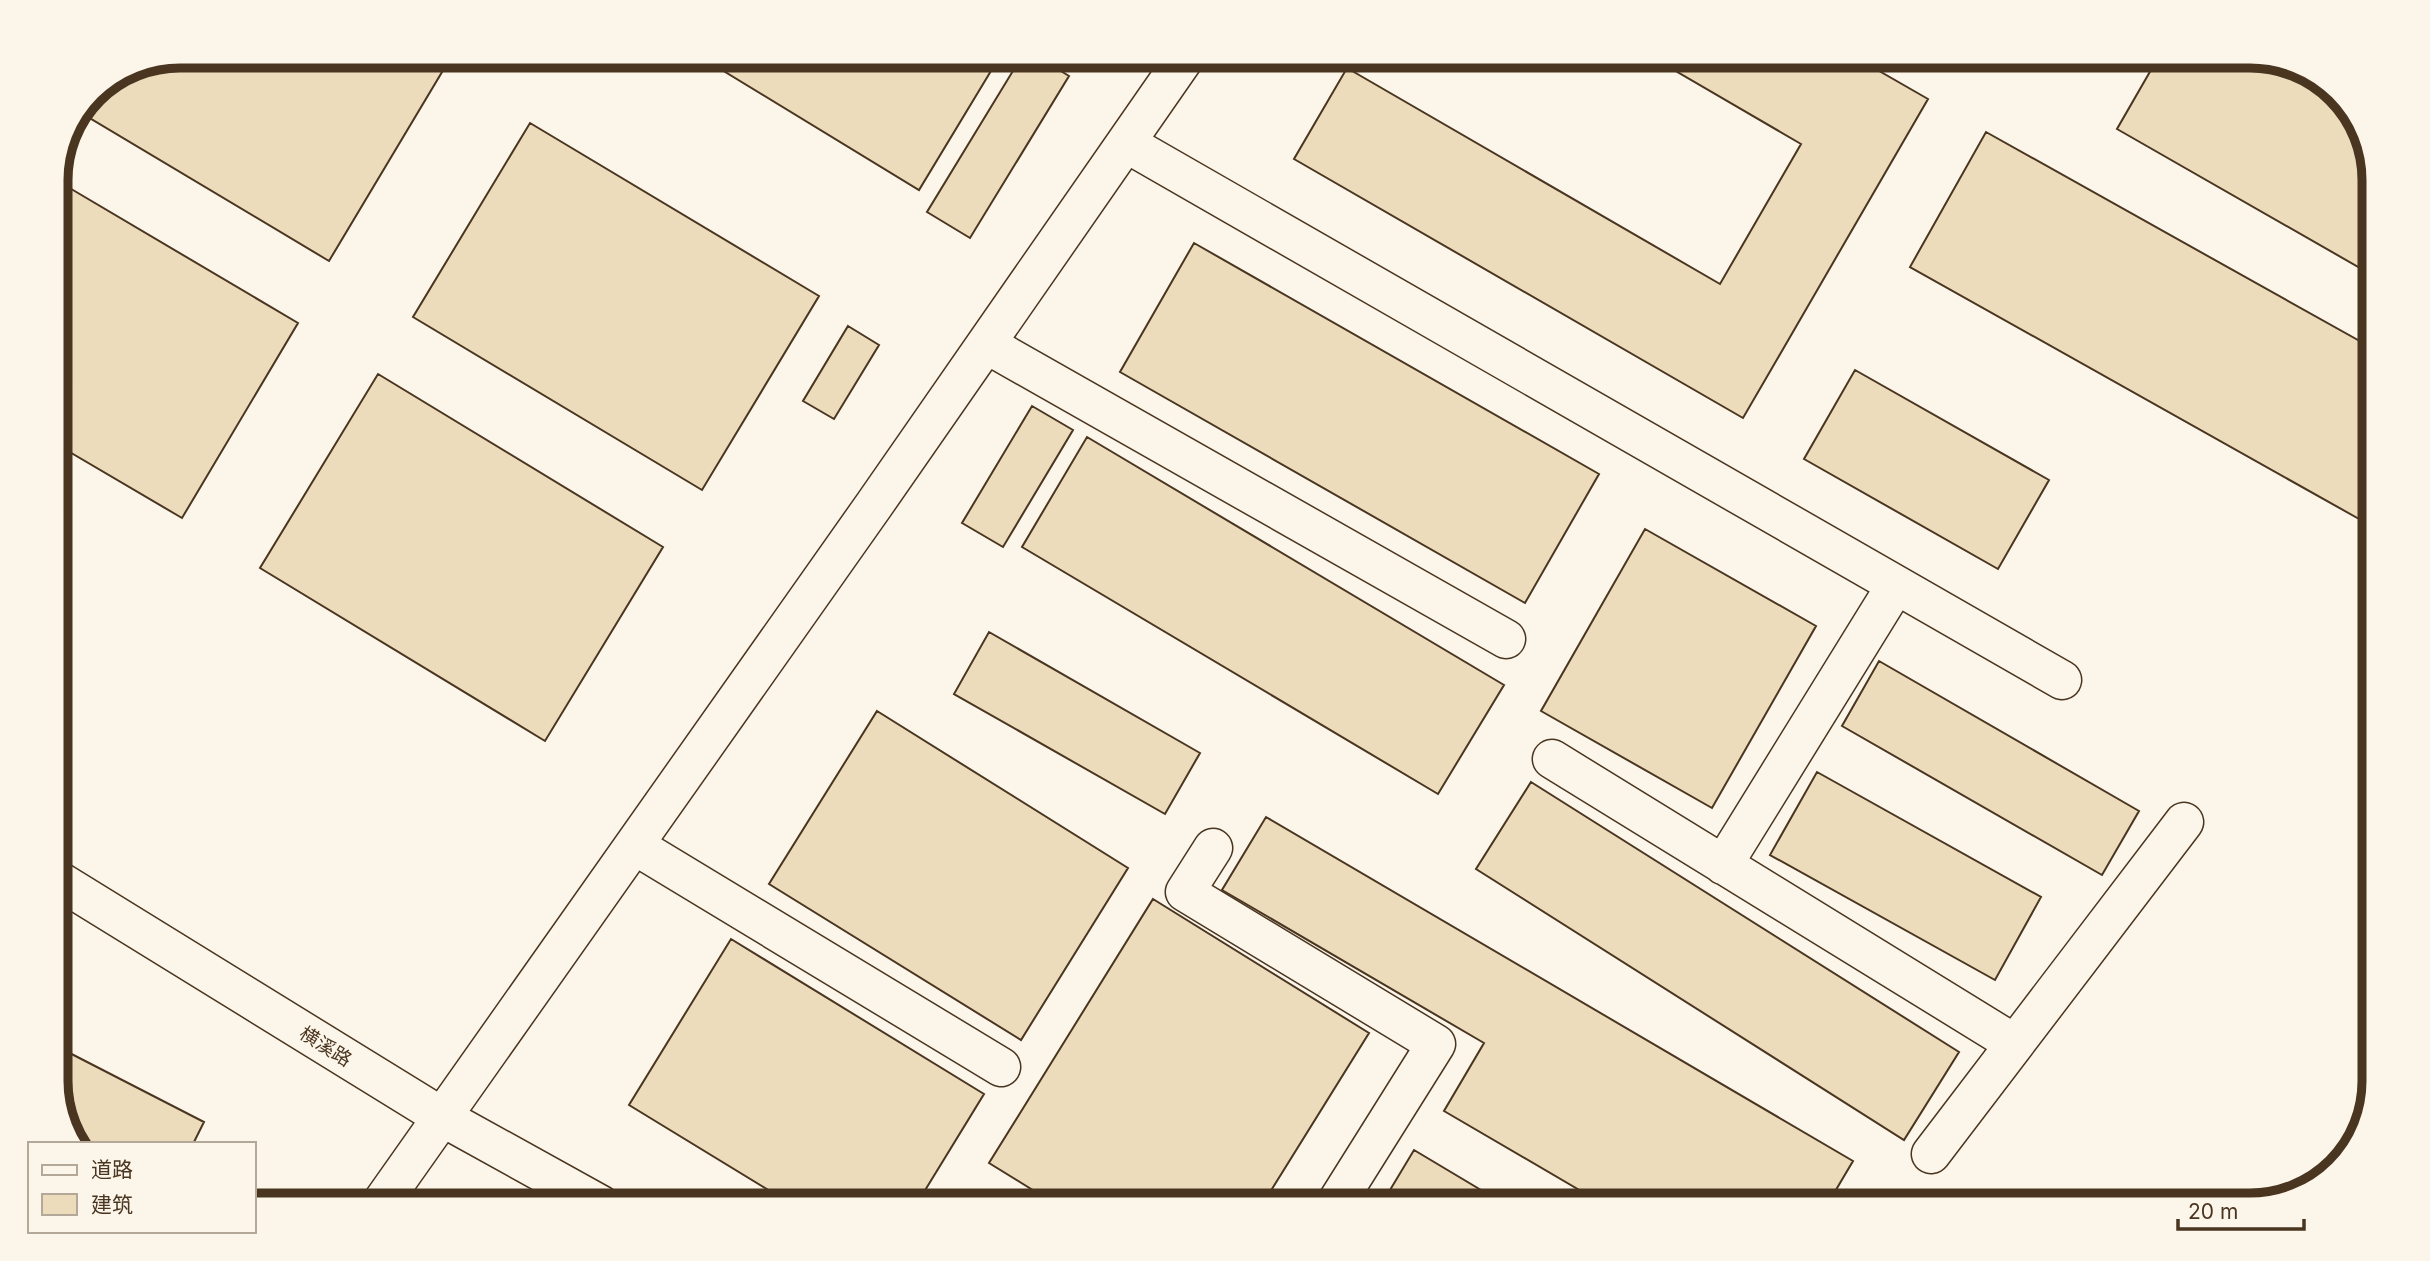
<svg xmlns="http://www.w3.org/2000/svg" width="2430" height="1261" viewBox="0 0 2430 1261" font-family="Inter,'Noto Sans SC',sans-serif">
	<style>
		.building { fill: #ecdcbc; stroke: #4a3520; stroke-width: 2 }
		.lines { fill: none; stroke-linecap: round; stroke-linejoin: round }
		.minor-casing { stroke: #4a3520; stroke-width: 41 }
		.minor { stroke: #fbf6e9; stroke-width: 38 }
		.labels { text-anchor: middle; stroke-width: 5; stroke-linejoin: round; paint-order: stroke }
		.street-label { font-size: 19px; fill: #4a3520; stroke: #fbf6e9 }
		.rim { fill: none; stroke: #4a3520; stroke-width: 9 }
	</style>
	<rect width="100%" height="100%" fill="#fbf6e9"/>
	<path class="building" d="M181,56H427L445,67L329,261L83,114L93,92L133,65Z
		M699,56H1000L919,190Z
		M1022,56H1036L1069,76L970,238L927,212Z
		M1650,56H1853L1928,99L1743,418L1294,159L1347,68L1720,284L1801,144Z
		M2159,56H2249L2305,69L2353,112L2374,173V276L2117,129Z
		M530,123L819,296L702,490L413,317Z
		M1986,132L2374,349V514L2368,524L1910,267Z
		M56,180L298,323L182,518L56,444Z
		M1194,243L1599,474L1525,603L1120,372Z
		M848,326L879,345L834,419L803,401Z
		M1855,370L2049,480L1998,569L1804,459Z
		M378,374L663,547L545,741L260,568Z
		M1032,406L1073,430L1003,547L962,523Z
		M1087,437L1504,685L1438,794L1022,547Z
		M1645,529L1816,626L1712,808L1541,711Z
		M989,632L1200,753L1165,814L954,694Z
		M1879,661L2139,811L2102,875L1842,726Z
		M877,711L1128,868L1021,1040L769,884Z
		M1817,772L2041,897L1995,980L1770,855Z
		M1531,782L1959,1052L1904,1140L1476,869Z
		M1266,817L1853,1161L1827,1205H1605L1444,1111L1484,1043L1222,890Z
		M1153,899L1369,1033L1262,1205H1057L989,1163Z
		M731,939L984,1094L916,1205H793L629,1105Z
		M56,1046L204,1122L193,1144H75L56,1089Z
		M1414,1150L1506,1205H1381Z"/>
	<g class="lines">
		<g class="minor-casing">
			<path id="minor" d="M1126,143L2062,680
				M986,344L1506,639
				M1552,759L2015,1044
				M634,845L1001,1067
				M1213,848L1185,892L1436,1044L1335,1205
				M1723,865L1896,585
				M56,879L442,1117L601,1205
				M1931,1154L2184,822
				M380,1205L874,505L1186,56"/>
		</g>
		<use href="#minor" class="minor"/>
	</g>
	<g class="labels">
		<g class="street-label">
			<text transform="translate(326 1046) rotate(32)" y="7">横溪路</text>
		</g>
	</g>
	<path d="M0 0H2430V1261H0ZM180 68H2250A112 112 0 0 1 2362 180V1081A112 112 0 0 1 2250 1193H180A112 112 0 0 1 68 1081V180A112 112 0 0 1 180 68Z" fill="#fbf6e9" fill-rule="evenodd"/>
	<path class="rim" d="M180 68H2250A112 112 0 0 1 2362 180V1081A112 112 0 0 1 2250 1193H180A112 112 0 0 1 68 1081V180A112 112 0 0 1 180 68Z"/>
	<rect x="28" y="1142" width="228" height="91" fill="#fbf6e9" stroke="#b4a999" stroke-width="2"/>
	<rect x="42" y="1165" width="35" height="10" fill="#fbf6e9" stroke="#b4a999" stroke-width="2"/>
	<text x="91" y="1177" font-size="21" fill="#4a3520">道路</text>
	<rect x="42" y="1194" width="35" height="21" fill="#ecdcbc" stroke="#b4a999" stroke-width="2"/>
	<text x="91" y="1212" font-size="21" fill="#4a3520">建筑</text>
	<path d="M2178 1219v10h126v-10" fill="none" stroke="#4a3520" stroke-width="3.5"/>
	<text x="2188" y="1219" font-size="21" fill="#4a3520" stroke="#fbf6e9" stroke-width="5" paint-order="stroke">20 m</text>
</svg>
